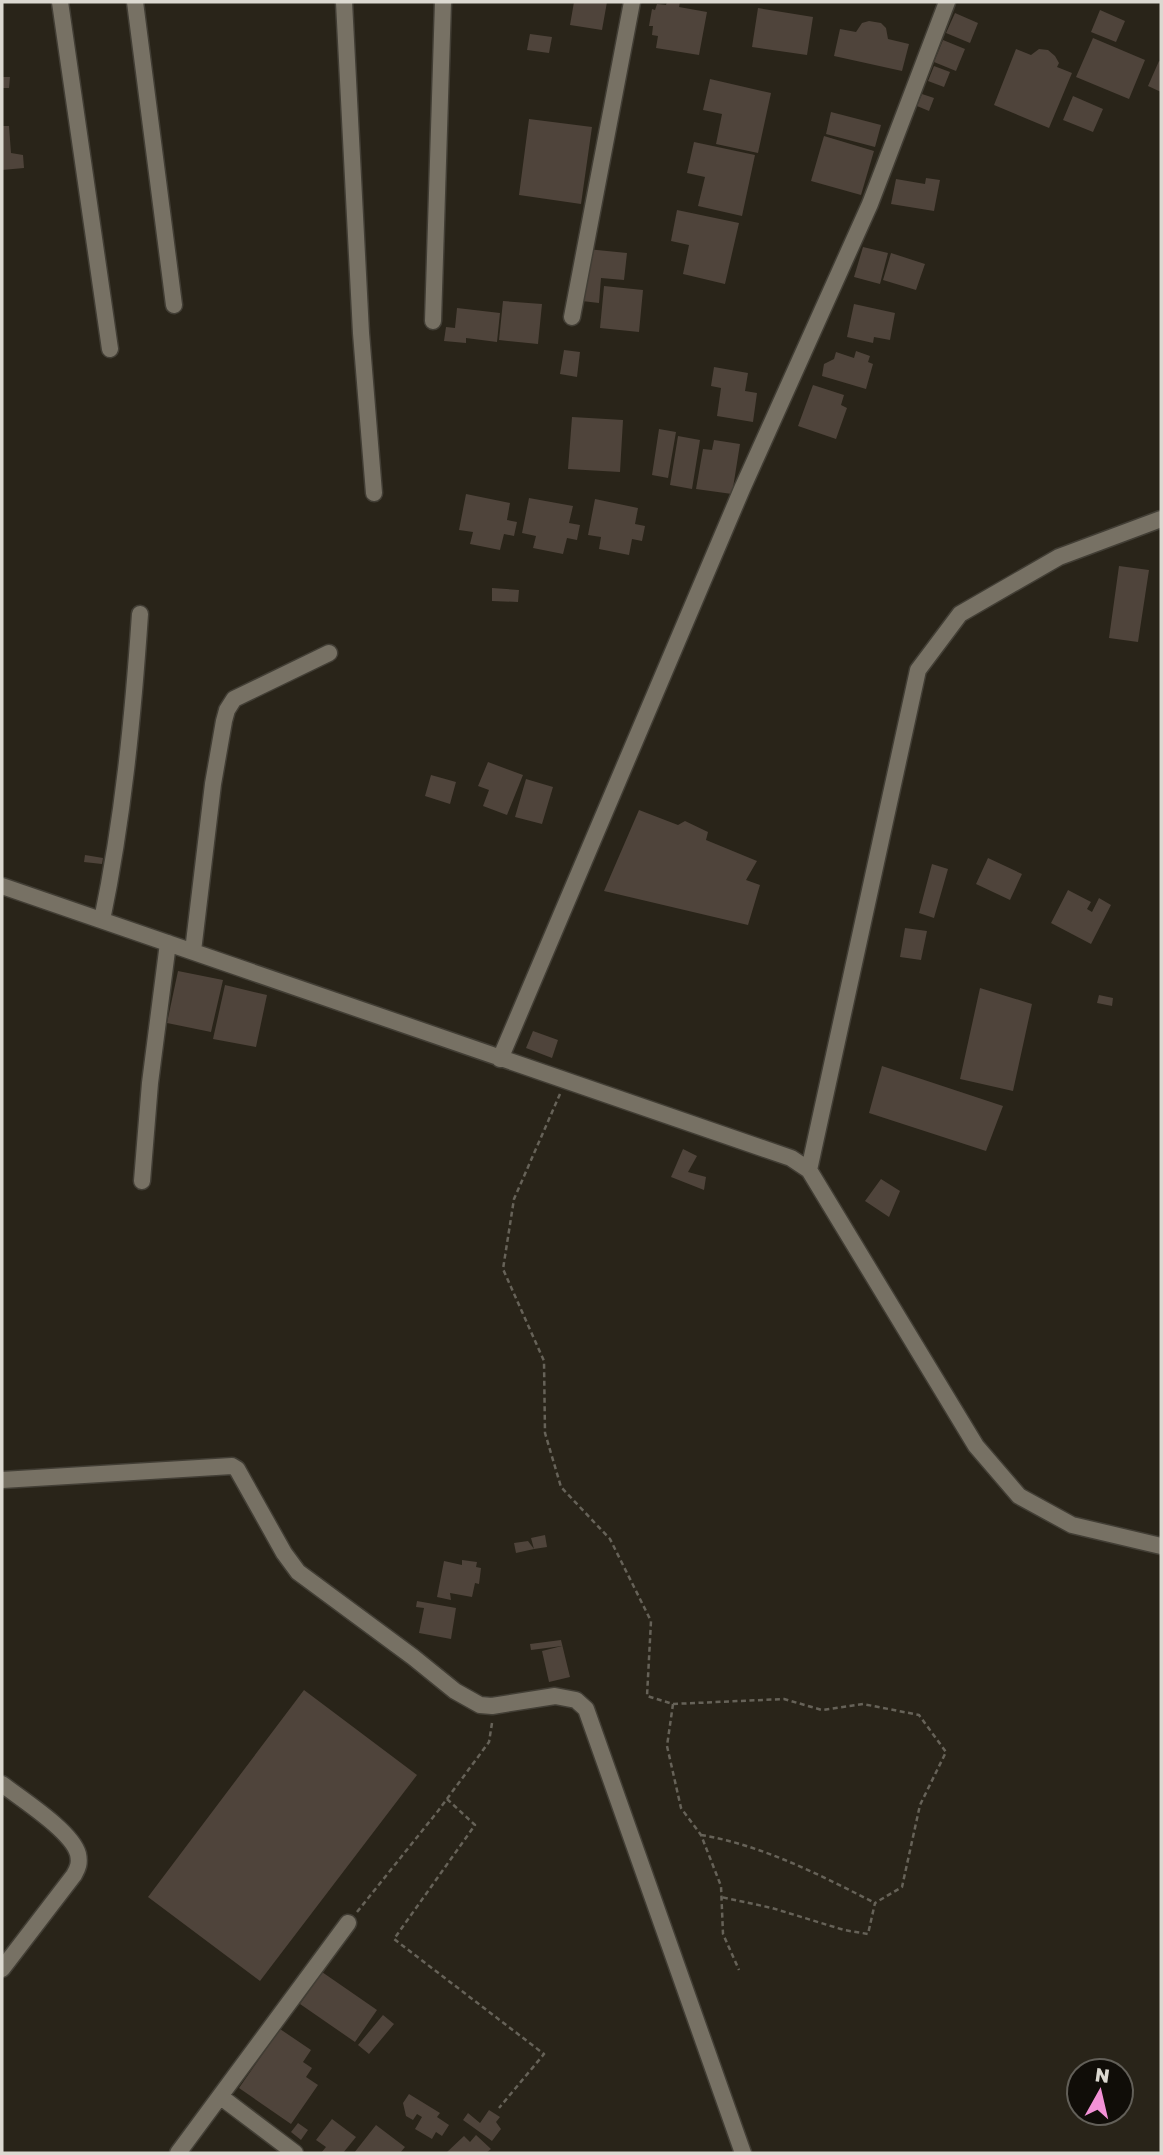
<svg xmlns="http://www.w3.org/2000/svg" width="1163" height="2155" viewBox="0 0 1163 2155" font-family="'Golos Text',sans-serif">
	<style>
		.building { fill: #4f443b }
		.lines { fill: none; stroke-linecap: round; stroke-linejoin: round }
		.street-casing { stroke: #423e35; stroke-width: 19 }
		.path { stroke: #666258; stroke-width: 2.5; stroke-dasharray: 5 3.5; stroke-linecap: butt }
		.street { stroke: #777164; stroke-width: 16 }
	</style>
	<rect width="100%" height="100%" fill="#292419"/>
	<path class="building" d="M574,2H607L602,30L570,25Z
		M667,2H680L679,7L707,12L699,55L656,48L658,36L652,35L653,26H649L652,9L655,10L657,4L666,5Z
		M758,8L813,17L807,55L752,47Z
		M1100,10L1125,21L1116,42L1091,32Z
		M955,13L978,23L970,43L946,33Z
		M869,21L881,23L886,28L888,39L909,44L902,71L834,56L840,29L856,32L862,23Z
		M530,34L552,37L549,53L527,50Z
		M1093,38L1145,60L1129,99L1076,77Z
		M943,40L965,49L956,71L934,62Z
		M1016,49L1031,55L1039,49L1048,50L1055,56L1059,63L1057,67L1072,73L1049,128L994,105Z
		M1159,61L1161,62V92L1148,86Z
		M934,66L950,72L944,87L928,81Z
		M2,77H10L9,88H2Z
		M710,79L771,93L758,153L716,144L722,114L703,110Z
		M922,94L934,98L929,111L917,106Z
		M1073,96L1103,109L1093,132L1063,120Z
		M831,112L881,125L875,147L826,134Z
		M529,119L592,127L581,204L519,195Z
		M2,126H9L11,153L23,155L24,168L2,170Z
		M824,136L874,151L861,195L811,181Z
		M694,142L755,155L742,216L698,206L705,177L687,173Z
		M926,178L940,180L934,211L891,204L896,179L925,184Z
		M677,210L739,223L725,284L683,274L689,245L671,241Z
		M863,247L888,253L880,284L854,277Z
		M587,249L627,253L624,280L601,278L599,303L582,301Z
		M891,253L925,264L916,290L883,280Z
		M604,286L643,290L639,332L600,328Z
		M503,301L542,304L538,344L499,340Z
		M854,304L895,313L890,340L874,337L873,343L847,337Z
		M457,308L500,313L497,342L466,338V343L444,341L446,327L455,328Z
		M564,350L580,352L577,377L560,374Z
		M856,351L870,356L868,362L873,364L866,389L822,376L824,364L834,359L836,352L854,358Z
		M714,367L748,373L745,391L757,393L753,422L717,416L721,388L711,386Z
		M813,385L844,395L841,405L847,408L836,439L798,426Z
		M572,417L623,420L620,472L568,469Z
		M659,429L676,432L668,478L652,475Z
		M678,436L700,440L692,489L670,485Z
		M714,440L740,444L732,494L696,489L703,449L712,450Z
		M466,494L510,503L507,520L517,522L514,536L504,534L500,550L470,544L473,532L459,530Z
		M529,498L573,506L569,523L580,525L577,540L567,538L563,554L533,548L536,536L522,533Z
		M595,499L638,508L635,524L645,526L642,541L632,539L629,555L599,549L601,537L588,535Z
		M1119,566L1149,570L1138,642L1109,638Z
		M492,588L519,590L518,602L492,601Z
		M488,762L523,775L507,815L483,806L489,790L478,786Z
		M431,775L456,782L450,804L425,796Z
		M526,779L553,787L542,824L515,817Z
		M639,810L678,825L685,821L708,832L706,840L757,861L746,880L760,885L748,925L604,891Z
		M85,855L103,858L102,864L84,862Z
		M988,858L1022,874L1010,900L976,884Z
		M932,864L948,869L934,918L919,913Z
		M1068,890L1091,902L1087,909L1092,912L1099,898L1111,905L1091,944L1051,923Z
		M905,928L927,931L921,960L900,957Z
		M178,971L223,980L211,1032L167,1023Z
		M225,985L267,995L256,1047L213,1039Z
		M980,988L1032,1004L1013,1091L960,1079Z
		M1099,995L1113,998L1112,1006L1097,1003Z
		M533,1031L558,1040L552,1058L526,1048Z
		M882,1066L1003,1106L986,1151L869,1113Z
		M683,1149L697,1156L688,1172L706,1177L704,1190L671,1177Z
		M881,1179L900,1191L889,1217L865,1201Z
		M545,1535L547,1547L534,1549L531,1538Z
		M528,1541L534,1549L516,1553L514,1543Z
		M462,1560L477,1562L476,1567L481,1568L479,1584L475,1583L472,1597L450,1593L451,1600L437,1597L444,1561L462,1565Z
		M417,1601L456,1608L451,1639L419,1633L424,1608L416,1607Z
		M561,1640L570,1677L549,1682L542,1651L562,1646L531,1650L530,1644Z
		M304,1690L417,1775L260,1981L148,1897Z
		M322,1972L377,2010L355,2042L300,2004Z
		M383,2015L394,2024L369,2054L358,2045Z
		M280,2029L311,2050L303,2062L312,2068L306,2077L318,2085L291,2124L239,2088Z
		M409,2094L440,2113L437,2117L449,2125L442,2136L436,2132L432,2139L415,2129L422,2117L417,2114L413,2120L406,2116L403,2103Z
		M489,2110L500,2117L496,2122L501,2129L492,2141L463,2120L468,2113L480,2123Z
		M332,2119L356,2137L343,2153H321L326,2147L316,2140Z
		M298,2123L308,2130L301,2140L291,2132Z
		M376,2125L405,2147L400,2153H354Z
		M476,2135L491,2149L486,2153H446L464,2136L470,2142Z"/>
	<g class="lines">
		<g class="street-casing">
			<path id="street" d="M60,2L110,349
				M135,2L174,305
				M344,2L361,333L374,493
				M572,317L632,2
				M433,321L443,2
				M2,886L791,1158L809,1170L976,1446L1019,1496L1072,1525L1161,1546
				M102,920C123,819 133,717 140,614
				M193,951L213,784L224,721L227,710L234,699L329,653
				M500,1059L742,489L870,204L947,2
				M809,1170L918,670L960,614L1059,557L1161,519
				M142,1181L150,1083L168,943
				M2,1480L232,1466L237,1469L284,1553L298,1572L413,1657L455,1691L480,1705L492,1706L555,1696L576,1700L586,1709L743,2153
				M2,1784C21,1799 72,1831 78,1854C80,1863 78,1868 74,1875L2,1969
				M221,2097L295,2153
				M178,2153L348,1923"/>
		</g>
		<path class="path" d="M560,1094L514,1199L503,1269L544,1361L545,1433L561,1487L610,1539L651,1621L647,1696L673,1704L784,1699L822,1710L863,1704L919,1715L946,1752L920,1805L902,1887L875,1903L868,1934L844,1930L772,1908L721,1897
			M673,1704L667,1746L681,1808L701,1835L721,1886L723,1934L739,1970
			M447,1799L475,1825L394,1939L544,2054L499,2108
			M701,1835C762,1845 820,1875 875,1903
			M357,1912L438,1811L489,1742L492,1723"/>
		<use href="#street" class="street"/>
	</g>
	<rect width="1163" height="2155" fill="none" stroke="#dcd9d1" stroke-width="7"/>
	<g transform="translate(1100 2092) rotate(8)"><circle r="33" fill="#100d08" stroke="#625f58" stroke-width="2"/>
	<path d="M0-5L12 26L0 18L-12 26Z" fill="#f391d6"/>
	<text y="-10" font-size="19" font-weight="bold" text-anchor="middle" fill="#dcd9d1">N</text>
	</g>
</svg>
